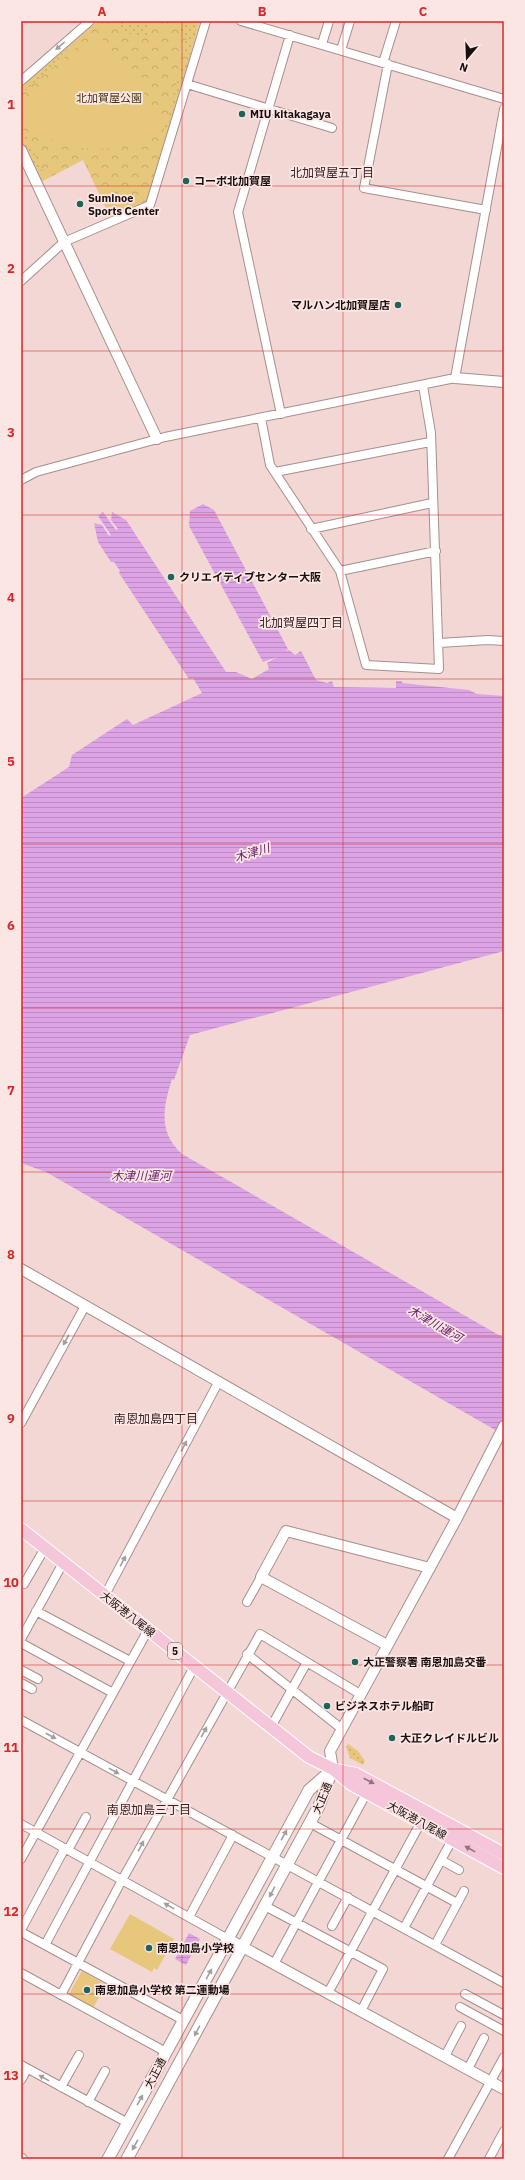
<svg xmlns="http://www.w3.org/2000/svg" width="525" height="2180" viewBox="0 0 525 2180" font-family="'IBM Plex Sans','Noto Sans JP',sans-serif">
	<style>
		.park { fill: url(#park-crowns) }
		.garden { fill: url(#garden-dots) }
		.pitch { fill: #e6c77c }
		.water { fill: url(#water-rules) }
		.lines { fill: none; stroke-linecap: round; stroke-linejoin: round }
		.minor-casing { stroke: #a78f8c; stroke-width: 10 }
		.tertiary-casing { stroke: #a78f8c; stroke-width: 12 }
		.secondary-casing { stroke: #a78f8c; stroke-width: 13 }
		.primary-casing { stroke: #fff; stroke-width: 14 }
		.minor { stroke: #fff; stroke-width: 8 }
		.tertiary { stroke: #fff; stroke-width: 10 }
		.secondary { stroke: #fff; stroke-width: 11 }
		.primary { stroke: #f5c5d9; stroke-width: 12 }
		.oneway { fill: #a29f9e }
		.oneway2 { fill: #91737d }
		.grid { fill: none; stroke: #d62828; stroke-width: 1; stroke-opacity: 0.55 }
		.poi-dot { fill: #1c655b; stroke: #fce6e4; stroke-width: 1.5 }
		.labels { text-anchor: middle; stroke-width: 3.5; stroke-linejoin: round; paint-order: stroke }
		.shield { fill: #fce6e4; stroke: #5c4f4e; stroke-width: 1 }
		.shield-label { font-size: 10px; font-weight: bold; fill: #170e0d }
		.park-label { font-size: 11px; fill: #443613; stroke: #fce6e4 }
		.poi-label { font-size: 11px; font-weight: bold; fill: #170e0d; stroke: #fce6e4; text-anchor: start }
		.street-label { font-size: 11px; fill: #170e0d; stroke: #fce6e4 }
		.neighbourhood-label { font-size: 12px; fill: #372322; stroke: #fce6e4 }
		.water-label { font-size: 12px; font-style: italic; fill: #64226e; stroke: #fce6e4 }
		.neatline { fill: none; stroke: #d62828; stroke-width: 1.5 }
		.grid-label { font-size: 13px; text-anchor: middle; font-weight: bold; fill: #d62828 }
	</style>
	<defs>
		<pattern id="park-crowns" width="20" height="18" patternUnits="userSpaceOnUse"><rect width="20" height="18" fill="#e6c77c"/><path d="M2 6a3 3 0 1 1 6 0M12 15a3 3 0 1 1 6 0" fill="none" stroke="#c5aa6a"/></pattern>
		<pattern id="garden-dots" width="8" height="8" patternUnits="userSpaceOnUse"><rect width="8" height="8" fill="#e6c77c"/><path d="M2 2h.1M6 6h.1" fill="none" stroke="#c5aa6a" stroke-width="1.8" stroke-linecap="round"/></pattern>
		<pattern id="water-rules" width="6" height="5" patternUnits="userSpaceOnUse"><rect width="6" height="5" fill="#dca4e5"/><path d="M0 2.5h6" fill="none" stroke="#bc8cc3"/></pattern>
	</defs>
	<rect width="100%" height="100%" fill="#f2d7d5"/>
	<path class="park" d="M98,21H200L148,203L111,219L83,160L41,182L21,141V87Z"/>
	<path class="garden" d="M128,21H151L146,38L119,31L121,25Z
		M178,21H200L189,58L182,55L187,36L179,31L180,22Z
		M76,42L77,47L21,94V89Z
		M182,64H188L167,132L164,130Z
		M21,125L43,172L40,177L21,136Z
		M348,1744L358,1751L365,1761L363,1765L350,1758L346,1747Z"/>
	<path class="pitch" d="M94,38L102,39L135,78L161,122C136,159 58,156 29,124C26,120 24,115 21,111L60,66Z
		M130,1914L174,1939L157,1970L154,1968L152,1972L110,1949Z
		M82,1971L106,1985L93,2008L69,1994Z"/>
	<path class="water" d="M203,504L214,510L288,649L285,651L289,650L295,655L301,651L316,680L327,683L332,681L334,687L396,688V681H402V683L469,690L477,694L504,696V951L190,1035L174,1080L172,1079C163,1108 158,1132 182,1154L504,1338V1435L46,1172L21,1163V798L69,767L72,755L127,719L133,725L202,693L193,678L189,679L119,573L120,571L114,562H111L98,542L94,523L102,525L109,536L111,535L98,516L103,512L116,530L118,529L111,520L112,512L126,520L226,672H236L252,679L269,669L267,663L277,657L263,662L189,526L190,511Z
		M189,1933L200,1939L186,1965L175,1959Z"/>
	<g class="lines">
		<g class="minor-casing">
			<path id="minor" d="M241,21L504,99
				M322,44L329,21
				M341,50L350,21
				M383,63L396,21
				M388,64L364,188L486,210
				M21,81L90,21
				M187,84L332,128
				M21,281L64,242L150,205L206,21
				M281,414L238,212L290,35
				M261,418L270,465L340,571L436,551
				M275,472L430,442
				M21,480L36,472L165,437L455,378L504,109
				M311,529L432,503
				M340,571L366,665L439,669L431,433L423,386
				M439,643L488,640L504,641
				M21,1423L85,1306
				M24,1584L45,1548
				M105,1595L219,1381
				M247,1602L261,1577
				M36,1611L130,1661
				M21,1639L63,1563
				M21,1643L113,1693
				M247,1654L342,1729
				M21,1670L38,1679
				M21,1683L32,1689
				M21,1720L504,1983
				M271,1727L307,1662
				M310,1823L457,1903
				M21,1824L228,1939
				M68,1850L86,1817
				M21,1859L148,1630
				M441,1860L459,1870
				M265,1906L383,1969L361,2011
				M189,1917L233,1835
				M332,1926L348,1897
				M404,1928L452,1840
				M21,1930L65,1848
				M21,1932L183,2020
				M45,1945L194,1667
				M435,1945L464,1891
				M274,1964L367,1792
				M21,1973L166,2052
				M328,1993L421,1822
				M465,1994L504,2015
				M61,1995L122,1880L260,1634L360,1694
				M460,2007L504,2031
				M445,2056L461,2026
				M21,2065L128,2123
				M468,2069L484,2038
				M21,2080L27,2069
				M61,2087L79,2055
				M88,2102L105,2071
				M448,2159L504,2057
				M489,2159L504,2131"/>
		</g>
		<g class="tertiary-casing">
			<path id="tertiary" d="M21,150L157,439
				M455,378L504,382
				M21,1269L457,1518
				M387,1645L261,1577L286,1531L430,1568
				M333,1769L330,1751L457,1518L504,1426
				M228,1939L504,2089
				M21,2159H22"/>
		</g>
		<g class="secondary-casing">
			<path id="secondary" d="M108,2159L309,1790L333,1769
				M127,2159L319,1806L332,1770"/>
		</g>
		<g class="primary-casing">
			<path id="primary" d="M21,1529L309,1757L333,1769L351,1784L504,1868
				M336,1770L356,1774L504,1854"/>
		</g>
		<use href="#minor" class="minor"/>
		<use href="#tertiary" class="tertiary"/>
		<use href="#secondary" class="secondary"/>
		<use href="#primary" class="primary"/>
	</g>
	<defs><path id="oneway-solid" d="M-6-.8H1V-3.2L6.5 0L1 3.2V.8H-6Z"/></defs>
	<g class="oneway">
		<use href="#oneway-solid" transform="translate(60 46) rotate(139)"/>
		<use href="#oneway-solid" transform="translate(66 1340) rotate(119)"/>
		<use href="#oneway-solid" transform="translate(184 1446) rotate(-62)"/>
		<use href="#oneway-solid" transform="translate(123 1561) rotate(-62)"/>
		<use href="#oneway-solid" transform="translate(204 1732) rotate(-61)"/>
		<use href="#oneway-solid" transform="translate(51 1736) rotate(28)"/>
		<use href="#oneway-solid" transform="translate(114 1771) rotate(29)"/>
		<use href="#oneway-solid" transform="translate(284 1835) rotate(-61)"/>
		<use href="#oneway-solid" transform="translate(141 1846) rotate(-61)"/>
		<use href="#oneway-solid" transform="translate(272 1892) rotate(118)"/>
		<use href="#oneway-solid" transform="translate(169 1906) rotate(-151)"/>
		<use href="#oneway-solid" transform="translate(209 1974) rotate(-61)"/>
		<use href="#oneway-solid" transform="translate(197 2031) rotate(118)"/>
		<use href="#oneway-solid" transform="translate(44 2078) rotate(-151)"/>
		<use href="#oneway-solid" transform="translate(140 2100) rotate(-61)"/>
		<use href="#oneway-solid" transform="translate(135 2145) rotate(119)"/>
	</g>
	<g class="oneway2">
		<use href="#oneway-solid" transform="translate(369 1781) rotate(28)"/>
		<use href="#oneway-solid" transform="translate(470 1849) rotate(-151)"/>
	</g>
	<path class="grid" d="M182,21V2159M343,21V2159M21,186H504M21,351H504M21,515H504M21,679H504M21,844H504M21,1008H504M21,1172H504M21,1336H504M21,1501H504M21,1665H504M21,1829H504M21,1994H504"/>
	<g class="poi-dot">
		<circle cx="242" cy="114" r="4"/>
		<circle cx="186" cy="181" r="4"/>
		<circle cx="80" cy="204" r="4"/>
		<circle cx="398" cy="305" r="4"/>
		<circle cx="171" cy="577" r="4"/>
		<circle cx="355" cy="1662" r="4"/>
		<circle cx="327" cy="1706" r="4"/>
		<circle cx="392" cy="1738" r="4"/>
		<circle cx="149" cy="1948" r="4"/>
		<circle cx="87" cy="1990" r="4"/>
	</g>
	<g class="labels">
		<rect class="shield" x="168" y="1643" width="14" height="16" rx="3"/>
		<g class="shield-label">
			<text x="175" y="1655">5</text>
		</g>
		<g class="park-label">
			<text x="109" y="102">北加賀屋公園</text>
		</g>
		<g class="poi-label">
			<text x="250" y="118">MIU kitakagaya</text>
			<text x="194" y="185">コーポ北加賀屋</text>
			<text x="88" y="202">Suminoe<tspan x="88" dy="13">Sports Center</tspan></text>
			<text x="390" y="309" text-anchor="end">マルハン北加賀屋店</text>
			<text x="179" y="581">クリエイティブセンター大阪</text>
			<text x="363" y="1666">大正警察署 南恩加島交番</text>
			<text x="335" y="1710">ビジネスホテル船町</text>
			<text x="400" y="1742">大正クレイドルビル</text>
			<text x="157" y="1952">南恩加島小学校</text>
			<text x="95" y="1994">南恩加島小学校 第二運動場</text>
		</g>
		<g class="street-label">
			<text transform="translate(128 1614) rotate(38)" y="4">大阪港八尾線</text>
			<text transform="translate(322 1798) rotate(-67)" y="4">大正通</text>
			<text transform="translate(417 1820) rotate(29)" y="4">大阪港八尾線</text>
			<text transform="translate(155 2073) rotate(-62)" y="4">大正通</text>
		</g>
		<g class="neighbourhood-label">
			<text x="332" y="177">北加賀屋五丁目</text>
			<text x="301" y="627">北加賀屋四丁目</text>
			<text x="156" y="1423">南恩加島四丁目</text>
			<text x="149" y="1814">南恩加島三丁目</text>
		</g>
		<g class="water-label">
			<text transform="translate(252 853) rotate(-17)" y="4">木津川</text>
			<text x="141" y="1180">木津川運河</text>
			<text transform="translate(435 1324) rotate(30)" y="4">木津川運河</text>
		</g>
	</g>
	<rect width="525" height="2180" fill="none" stroke="#fce6e4" stroke-width="44"/>
	<g transform="translate(467 58) rotate(199)" stroke="#fce6e4" stroke-width="3" paint-order="stroke">
	<path d="M0-3L7 15L0 10L-7 15Z" fill="#170e0d"/>
	<text y="-6" font-size="11" font-weight="bold" text-anchor="middle" fill="#170e0d">N</text>
	</g>
	<rect x="22" y="22" width="481" height="2136" class="neatline"/>
	<g class="grid-label">
		<text x="102" y="16">A</text>
		<text x="262" y="16">B</text>
		<text x="423" y="16">C</text>
		<text x="11" y="109">1</text>
		<text x="11" y="273">2</text>
		<text x="11" y="437">3</text>
		<text x="11" y="602">4</text>
		<text x="11" y="766">5</text>
		<text x="11" y="930">6</text>
		<text x="11" y="1095">7</text>
		<text x="11" y="1259">8</text>
		<text x="11" y="1423">9</text>
		<text x="11" y="1587">10</text>
		<text x="11" y="1752">11</text>
		<text x="11" y="1916">12</text>
		<text x="11" y="2080">13</text>
	</g>
</svg>
